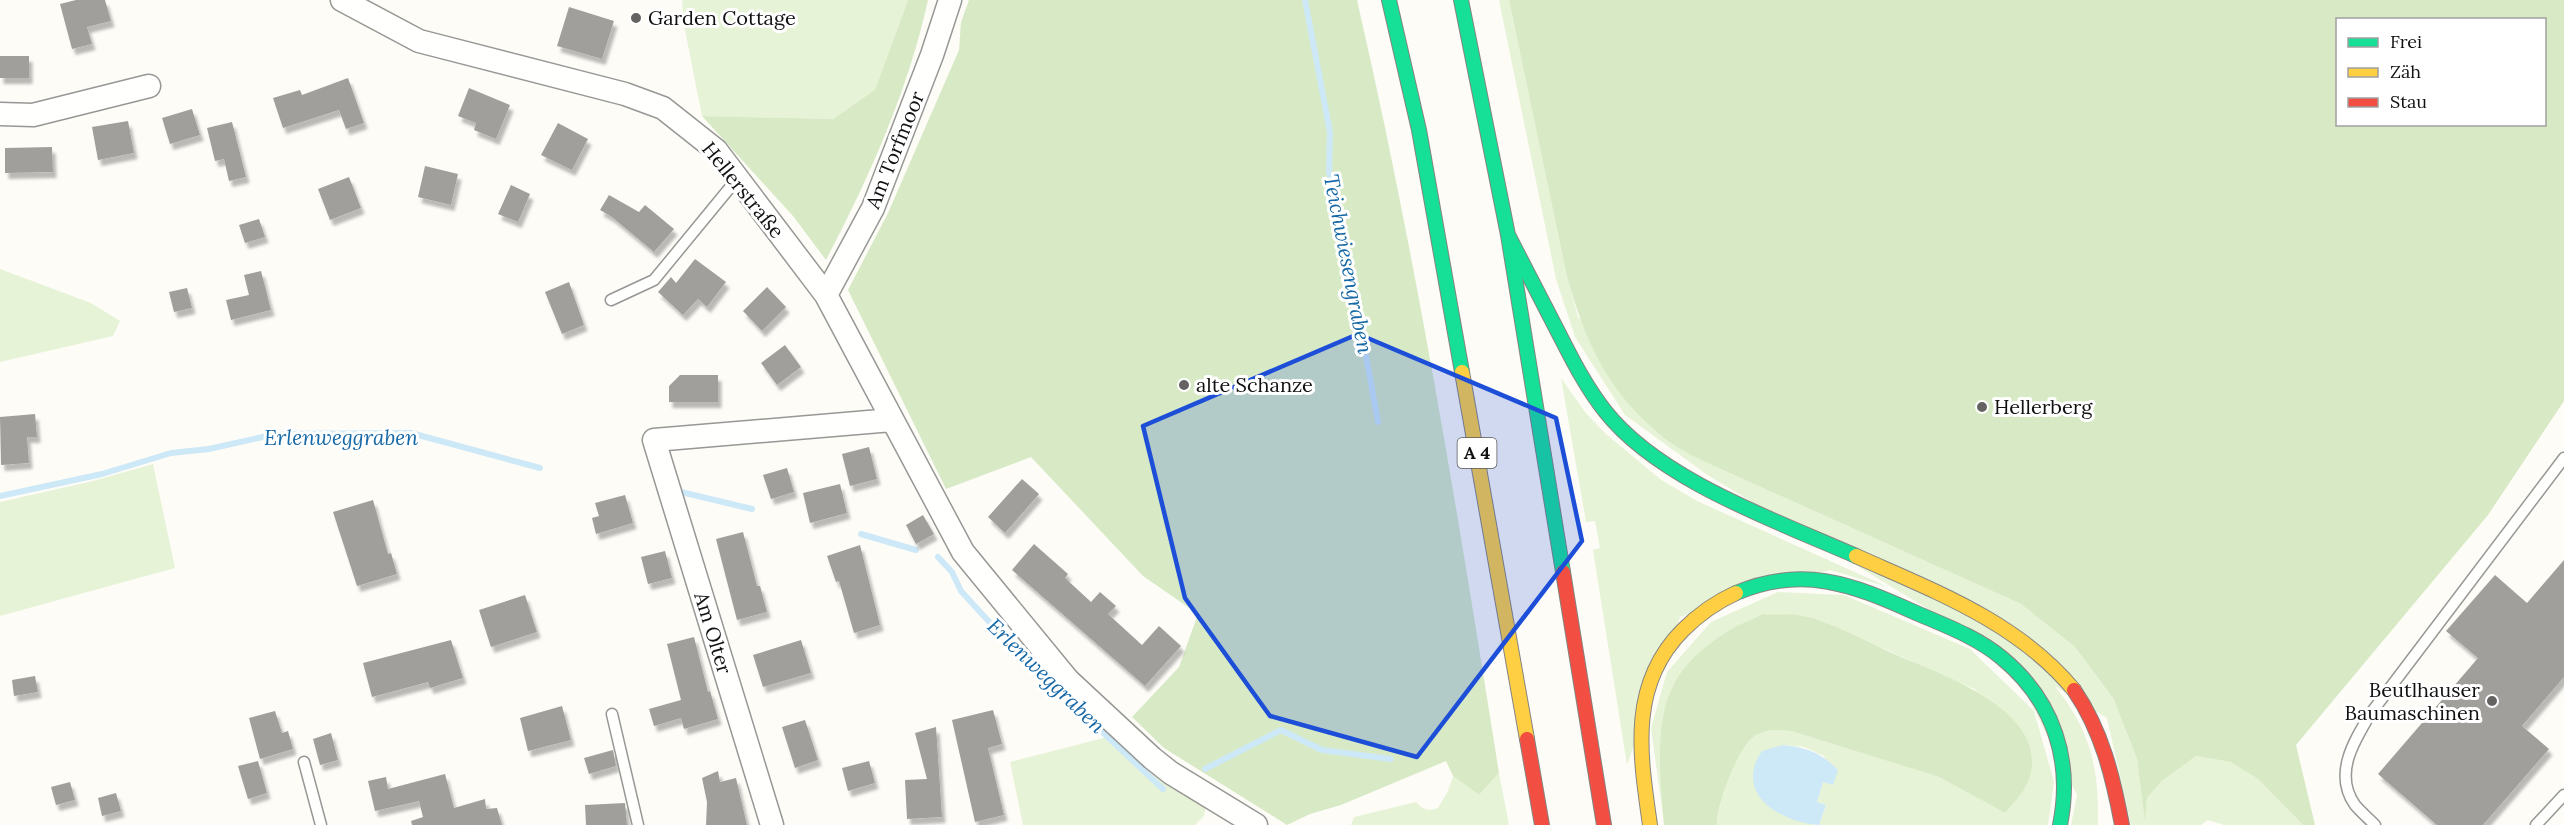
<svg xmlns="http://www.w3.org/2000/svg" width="2564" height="825" viewBox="0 0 2564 825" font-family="Lora,serif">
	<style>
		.green { fill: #e7f3d7 }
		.forest { fill: #d8eac5; fill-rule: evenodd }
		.water { fill: #cde8f7 }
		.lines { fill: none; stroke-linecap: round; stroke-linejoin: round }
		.stream { stroke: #cde8f7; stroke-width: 6 }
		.building { fill: #a19f9c; filter: url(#shadow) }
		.lane-casing { stroke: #979795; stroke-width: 13 }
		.street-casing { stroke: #979795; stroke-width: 25 }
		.fast-casing { stroke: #858482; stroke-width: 16 }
		.slow-casing { stroke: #858482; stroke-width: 16 }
		.jam-casing { stroke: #858482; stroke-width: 16 }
		.lane { stroke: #fffffe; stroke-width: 10 }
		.street { stroke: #fffffe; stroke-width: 22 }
		.fast { stroke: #16e098; stroke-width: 14 }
		.slow { stroke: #ffcf43; stroke-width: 14 }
		.jam { stroke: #f24e42; stroke-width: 14 }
		.marked { fill: #1d4ed8; fill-opacity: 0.2; stroke: #1d4ed8; stroke-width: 4.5; stroke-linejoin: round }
		.poi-dot { fill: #646362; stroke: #fff; stroke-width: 2 }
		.labels { text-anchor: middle; stroke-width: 6; stroke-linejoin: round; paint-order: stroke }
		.shield { fill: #fff; stroke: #585858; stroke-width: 1.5 }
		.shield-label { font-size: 18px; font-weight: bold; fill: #111 }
		.poi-label { font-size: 20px; fill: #111; stroke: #fff; text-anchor: start }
		.street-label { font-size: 20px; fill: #111; stroke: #fff }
		.water-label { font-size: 21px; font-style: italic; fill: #1768a6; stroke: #fff }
	</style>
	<defs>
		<filter id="shadow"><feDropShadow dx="3.5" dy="6" stdDeviation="1.5" flood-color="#0004"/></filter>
	</defs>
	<rect width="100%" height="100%" fill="#fdfcf7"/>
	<path class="green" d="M682,0H908L875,91L833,119L702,116L684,25Z
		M1499,0H1509L1567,277L1578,317L1703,461L2021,604L2075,647L2113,698L2137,759L2145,817L2147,798L2162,781L2196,756L2232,762L2258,779L2303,825H2224L2208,820L2201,825H2131L2107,718L1706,474L1625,415L1575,337L1556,279Z
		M0,269L91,303L120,321L113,336L0,362Z
		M1561,378L1585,412L1606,434L1660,479L1697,501L1888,587L1830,570L1680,617L1627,765L1593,550L1600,548L1595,521L1586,522Z
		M153,464L175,568L0,616V502L93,481Z
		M1778,592L1844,595L1970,649L2034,711L2054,782L2048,825H1819L1826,805L1817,802L1823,782L1833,785L1824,756L1804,747L1783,745L1782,815L1816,825H1717C1716,806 1737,752 1751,739C1763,728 1777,730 1791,731L1939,777L2005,813L2016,723L1974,689L1849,633L1802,615L1763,614L1664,823L1651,728L1667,672L1711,622Z
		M1998,637C2016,653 2043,671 2058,690C2092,734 2099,771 2098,825H2071L2077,795Z
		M1115,735L1206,805L1204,816L1195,825H1023L1010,762Z
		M1499,773L1509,825H1351L1354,817L1416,802C1423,810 1428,811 1438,808L1448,791L1453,776L1479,795Z"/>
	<path class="forest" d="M908,0H928C908,91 869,178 826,260L793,216L702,116L833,119L875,90Z
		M969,0H1357C1416,256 1458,514 1499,773L1479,795L1453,776L1446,761L1341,805L1310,814L1287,825L1164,748L1132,717L1179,667L1198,614L1143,576L1031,457L946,489L848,290L888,213L959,50L961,22Z
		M1509,0H2564V401L2488,515L2296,745L2315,825H2303L2258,779L2231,762L2196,756L2162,781L2147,798L2145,821L2137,759L2113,698L2075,647L2021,604L1703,461C1690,454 1675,447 1663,437C1608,392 1586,344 1567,277ZM2338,20H2544V124H2338Z
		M1763,614C1776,615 1792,613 1804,616C1835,624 1864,640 1892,653C1935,672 2033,704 2032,762C2032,784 2018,798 2005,813L1939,777L1791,731C1777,730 1763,728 1751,739C1737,752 1716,806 1717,825H1664C1661,783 1653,723 1674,684C1684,664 1704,647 1722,635C1734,626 1750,621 1763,614Z"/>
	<path class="water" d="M1783,745C1808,748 1820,752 1838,770L1833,785L1823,782L1817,802L1826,805L1819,825C1790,823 1746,804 1754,768C1755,762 1759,756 1762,751Z"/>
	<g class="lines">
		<path class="stream" d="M1305,0L1330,132L1329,172L1339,206L1340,249L1351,273L1378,422
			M681,492L752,509
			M0,496L102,474L171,453L209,449L276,434L411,433L540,468
			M861,534L916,550
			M938,557L952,572L961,591L1014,649L1163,789
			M1205,769L1281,730L1322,750L1391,759"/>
	</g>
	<path class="building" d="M76,0H105L111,21L87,27L92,44L72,49L60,4Z
		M569,7L614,21L602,59L557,46Z
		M0,56H29V78H0Z
		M348,78L364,123L346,129L339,110L283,128L273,98L300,90L302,95Z
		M469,88L510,105L496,139L474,130L476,123L458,116Z
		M192,109L200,135L170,144L162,118Z
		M128,121L134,153L98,160L92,127Z
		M232,122L246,177L229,181L224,159L215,161L207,128Z
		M558,123L588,139L572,170L541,155Z
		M52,147L53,172L5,173V148Z
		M425,166L458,174L451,205L418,197Z
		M349,177L361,208L330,220L318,189Z
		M511,185L530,194L518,222L498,214Z
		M609,195L639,212L645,205L674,229L654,252L612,217L600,210Z
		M259,219L265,237L245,243L239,225Z
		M695,259L726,282L707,307L698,299L683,315L658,292L671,277L676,283Z
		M261,271L271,310L231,320L226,300L249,295L244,275Z
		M569,282L584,325L562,334L545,292Z
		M767,287L786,307L762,331L743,311Z
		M187,288L192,308L174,312L169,292Z
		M785,345L801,367L777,385L761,363Z
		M680,375H718V402H669V386Z
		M35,414L37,437H27L29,463L1,465L0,417Z
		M869,447L877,479L850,486L842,454Z
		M787,468L794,492L771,499L763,475Z
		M1022,479L1039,494L1005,533L988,517Z
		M840,484L847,513L810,523L803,493Z
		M625,495L633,523L596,534L592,518L599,516L595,503Z
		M373,500L388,554L391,553L397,574L357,586L333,512Z
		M923,515L934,534L916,544L906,525Z
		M743,532L757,586H760L767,612L737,620L716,539Z
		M1034,544L1068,574L1065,578L1091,602L1100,592L1116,606L1108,614L1142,645L1159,626L1181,646L1145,686L1012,570Z
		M860,545L880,625L854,633L839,581L836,582L827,556Z
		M665,551L672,578L648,584L641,557Z
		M2564,560V677L2522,726L2549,749L2483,825H2437L2378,774L2478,658L2446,631L2495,575L2527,603Z
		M525,595L537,632L491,647L479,610Z
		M694,637L708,692L710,691L718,719L684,729L681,718L654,726L649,709L681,700L667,644Z
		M451,640L463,678L430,688L428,682L372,697L363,663Z
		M801,640L811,673L763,687L753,655Z
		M35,676L38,692L14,696L12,680Z
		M562,706L571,740L528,751L520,718Z
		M993,710L1002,744L988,748L1004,815L975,822L952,720Z
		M275,711L282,733L288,731L293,749L260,759L249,718Z
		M805,720L818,760L795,768L782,727Z
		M936,727L942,817L907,819L905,780L927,779L915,733Z
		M331,733L338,760L320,765L313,739Z
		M613,750L616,766L589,774L584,758Z
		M258,761L267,793L248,799L238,766Z
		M869,761L875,783L848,791L842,768Z
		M718,771L720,782L736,778L747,825H706L707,802L702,778Z
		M445,774L454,808L485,799L486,809L497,808L502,825H412L411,821L423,817L419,801L375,811L368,781L386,777L388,789Z
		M70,782L75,800L56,805L51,787Z
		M116,793L121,811L102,816L98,798Z
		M625,803L627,825H586L585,805Z"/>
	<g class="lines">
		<g class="lane-casing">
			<path id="lane" d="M611,300L654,280L737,179
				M612,714L638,825
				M304,762L321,825
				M2375,825C2369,819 2361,812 2355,805C2333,774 2354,741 2371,713L2564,458
				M2536,825L2564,795"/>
		</g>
		<g class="street-casing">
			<path id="street" d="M342,0L419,41L625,94L663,108L716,150L826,295L963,552L1068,680L1152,758L1171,773L1256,825
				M0,114L33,115L149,86
				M826,295L873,208L932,55L950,0
				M772,825L654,440L892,420"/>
		</g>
		<g class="fast-casing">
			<path id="fast" d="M1389,0L1419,130L1462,372
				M1461,0L1508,235L1563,572
				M1508,235C1524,266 1540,297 1556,328C1571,357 1585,386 1605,411C1659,480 1777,521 1856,556
				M1736,593C1802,565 1852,584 1914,612C1944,625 1977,637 2002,658C2054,701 2073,761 2060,825"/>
		</g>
		<g class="slow-casing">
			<path id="slow" d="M1462,372L1527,739
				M1856,556C1934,591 2018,622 2074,690
				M1650,825C1640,755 1628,685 1683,630C1698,615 1716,602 1736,593"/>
		</g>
		<g class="jam-casing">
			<path id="jam" d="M1563,572L1604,825
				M2074,690C2102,731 2113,777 2122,825
				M1527,739L1542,825"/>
		</g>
		<use href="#lane" class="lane"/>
		<use href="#street" class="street"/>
		<use href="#fast" class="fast"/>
		<use href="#slow" class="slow"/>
		<use href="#jam" class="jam"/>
	</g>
	<path class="marked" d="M1358,334L1556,418L1582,541L1417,757L1270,716L1185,598L1143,426Z"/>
	<g class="poi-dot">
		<circle cx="636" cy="18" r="6"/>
		<circle cx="1184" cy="385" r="6"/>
		<circle cx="1982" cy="407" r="6"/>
		<circle cx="2492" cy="701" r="6"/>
	</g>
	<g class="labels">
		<rect class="shield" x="1457.5" y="438" width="39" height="30" rx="4.5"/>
		<g class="shield-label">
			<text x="1477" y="459">A 4</text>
		</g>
		<g class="poi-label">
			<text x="648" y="25">Garden Cottage</text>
			<text x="1196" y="392">alte Schanze</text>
			<text x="1994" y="414">Hellerberg</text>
			<text x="2480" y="697" text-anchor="end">Beutlhauser<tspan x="2480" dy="23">Baumaschinen</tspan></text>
		</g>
		<g class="street-label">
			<text transform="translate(895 150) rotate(-68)" y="7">Am Torfmoor</text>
			<text transform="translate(743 190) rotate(51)" y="7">Hellerstraße</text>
			<text transform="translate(713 633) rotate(73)" y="7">Am Olter</text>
		</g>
		<g class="water-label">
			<text transform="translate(1348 264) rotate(79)" y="7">Teichwiesengraben</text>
			<text x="341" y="445">Erlenweggraben</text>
			<text transform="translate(1046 676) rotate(44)" y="7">Erlenweggraben</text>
		</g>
	</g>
	<rect x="2336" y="18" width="210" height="108" fill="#ffffff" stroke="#a0a0a0" stroke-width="1.5"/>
	<rect x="2348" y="38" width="30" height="9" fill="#16e098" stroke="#a0a0a0" stroke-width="1.5"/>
	<text x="2390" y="48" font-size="18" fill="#111111">Frei</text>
	<rect x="2348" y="68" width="30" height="9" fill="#ffcf43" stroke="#a0a0a0" stroke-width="1.5"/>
	<text x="2390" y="78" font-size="18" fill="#111111">Zäh</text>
	<rect x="2348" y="98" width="30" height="9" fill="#f24e42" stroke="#a0a0a0" stroke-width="1.5"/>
	<text x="2390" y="108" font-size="18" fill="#111111">Stau</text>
</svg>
